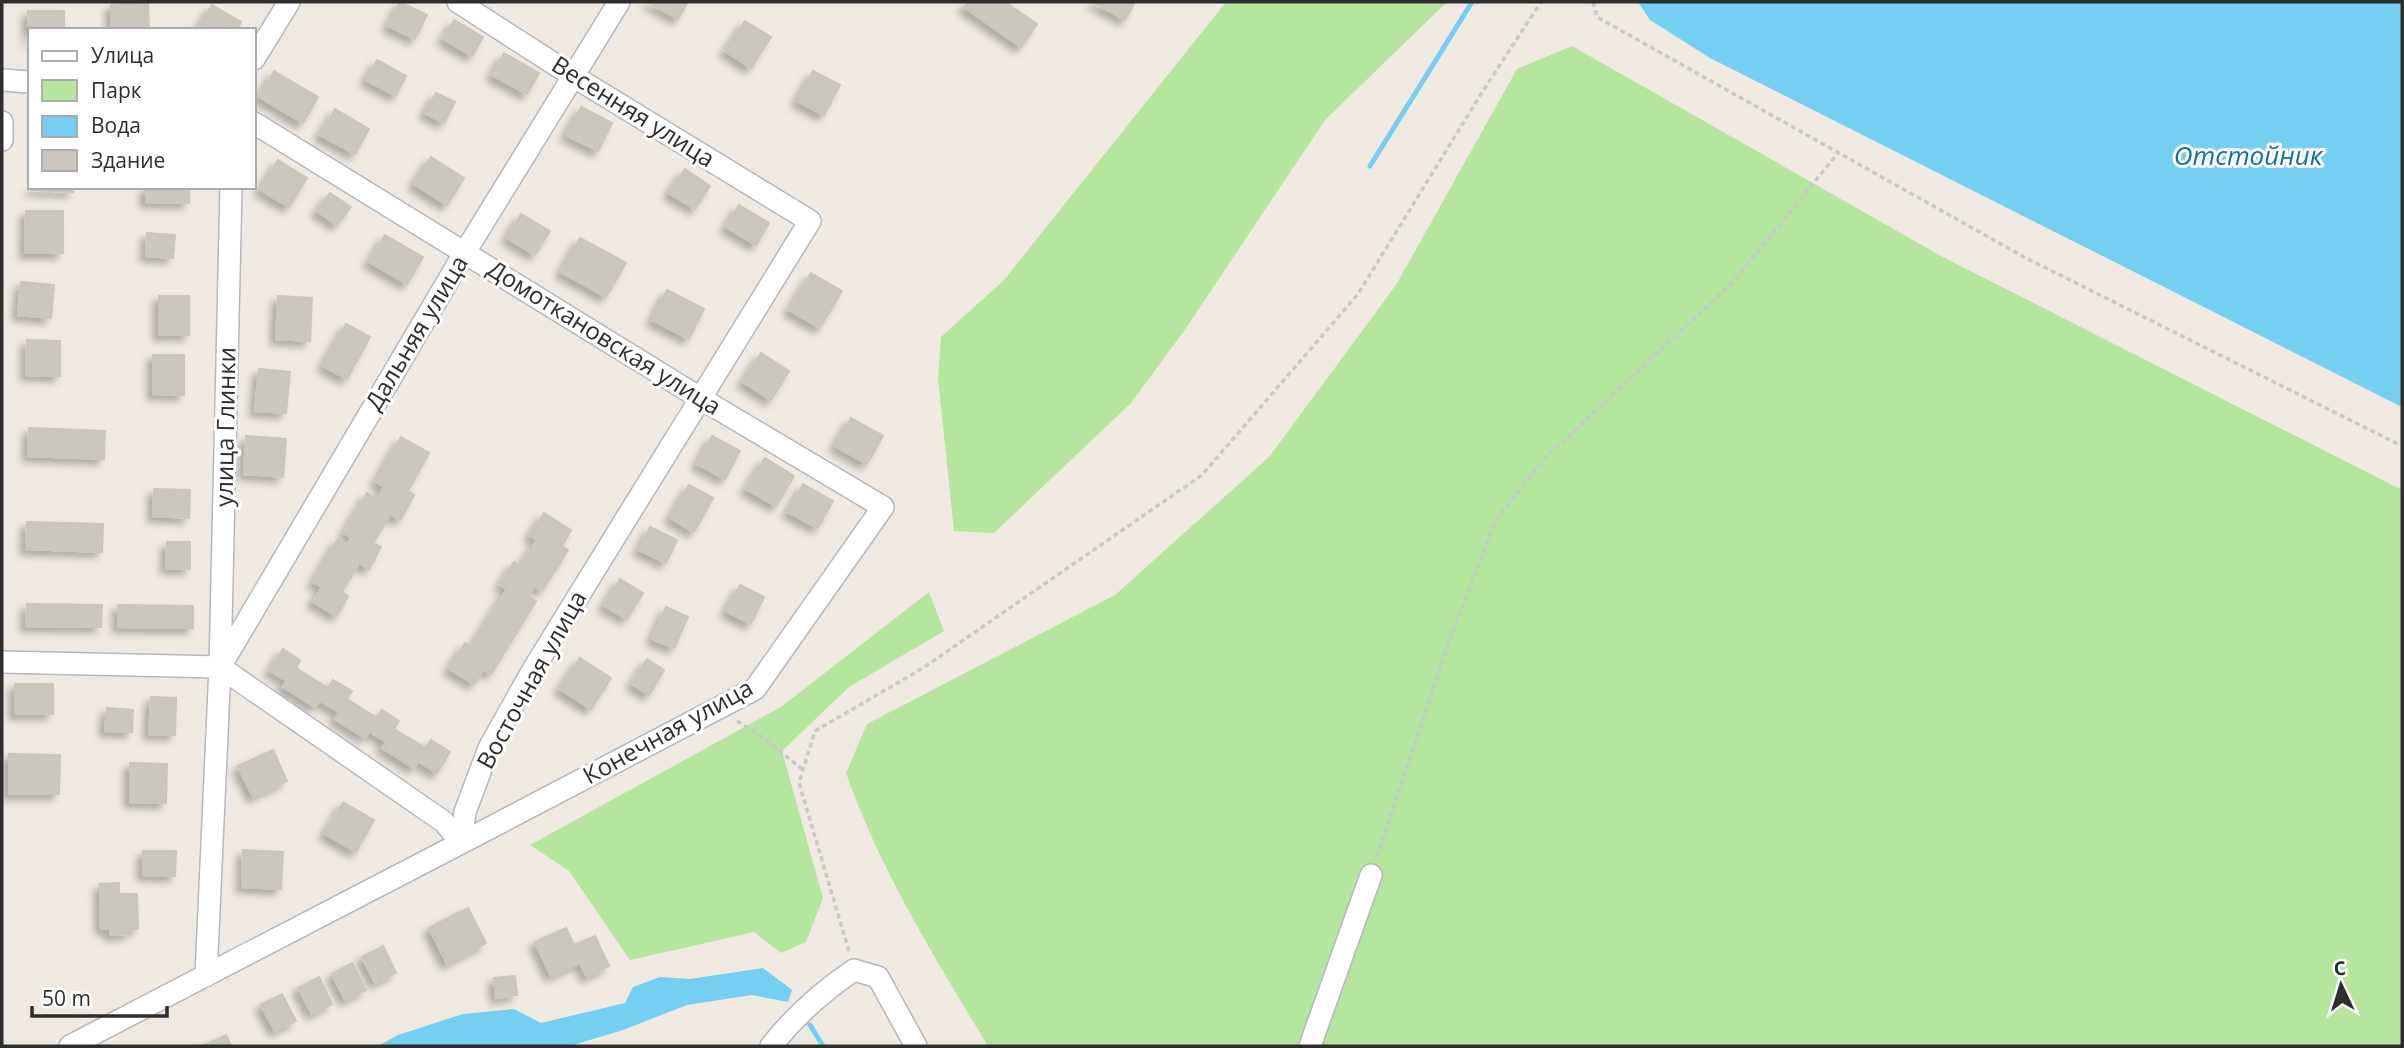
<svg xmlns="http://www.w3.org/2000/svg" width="2404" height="1048" viewBox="0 0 2404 1048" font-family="'Open Sans',sans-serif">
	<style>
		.green { fill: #b6e59e }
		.water { fill: #75cff0 }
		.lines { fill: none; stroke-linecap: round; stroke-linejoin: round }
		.stream { stroke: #75cff0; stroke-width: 5 }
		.building { fill: #cbc7bf; stroke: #cbc5ba; stroke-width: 2; filter: url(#shadow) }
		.minor-casing { stroke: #b4b7c1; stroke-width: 24 }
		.path { stroke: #c9c9c9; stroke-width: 3.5; stroke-dasharray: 5 3.5; stroke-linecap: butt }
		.minor { stroke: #fff; stroke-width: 21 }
		.labels { text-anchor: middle; stroke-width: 6; stroke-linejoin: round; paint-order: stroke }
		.street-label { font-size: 24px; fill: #2e2e2e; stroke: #fff }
		.water-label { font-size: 26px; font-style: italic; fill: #0d6fa3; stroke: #fff }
	</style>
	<defs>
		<filter id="shadow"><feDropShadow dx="-5.5" dy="5.5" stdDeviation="3.5" flood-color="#0004"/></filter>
	</defs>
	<rect width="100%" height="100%" fill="#efe9e1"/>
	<path class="green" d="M1226,2H1447L1325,120L1184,331L1131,403L994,533L954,531L938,378L941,337L1004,280Z
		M1572,46L1941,256L2402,490V1046H988C935,958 880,870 846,773L867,724L1115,595L1269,457L1396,285L1517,69Z
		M929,592L944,631L849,687L782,751L823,898L806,942L781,953L754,932L630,960L569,871L530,845L781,707Z"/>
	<path class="water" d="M1638,2H2402V407L1710,58L1650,20Z
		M763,968L792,990L788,1002L752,995L687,1005L623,1030L570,1046H378L398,1035L463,1014L514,1009L541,1023L625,1003L633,987L660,977L690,979Z"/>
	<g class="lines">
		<path class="stream" d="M1370,166L1472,2
			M810,1025L823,1046"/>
	</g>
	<path class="building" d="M400,2L427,15L415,39L388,26Z
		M648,2H688L678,19Z
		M968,2H1005L1037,24L1021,47L964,7Z
		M1093,2H1135L1125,20Z
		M148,3L149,30H112L111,5Z
		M212,5L241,22L237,30H198Z
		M28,11H64V30H30L29,44Z
		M454,20L483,37L472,56L443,39Z
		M745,21L771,37L751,68L725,51Z
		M504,53L539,73L527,94L492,75Z
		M377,60L406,76L396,96L366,80Z
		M274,71L318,97L303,123L259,97Z
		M813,71L840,85L824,115L797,101Z
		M436,93L455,102L444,123L425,113Z
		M581,107L612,123L598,151L566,135Z
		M335,109L369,129L355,154L320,135Z
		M431,157L464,178L447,205L414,184Z
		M278,160L307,178L289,207L260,190Z
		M685,169L710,186L695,209L669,193Z
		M32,187H73V192L32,190Z
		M146,187H189V203L146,202Z
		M330,193L351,207L337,225L317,211Z
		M739,205L769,223L756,245L726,227Z
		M26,211H63V253H25Z
		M521,214L550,231L535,255L507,238Z
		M147,233L175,235L173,258L146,256Z
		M385,235L423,257L407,284L369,262Z
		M580,238L626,263L606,297L561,272Z
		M811,273L842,291L820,328L789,310Z
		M21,282L54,285L51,318L18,315Z
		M667,290L704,309L689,339L652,320Z
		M159,296H189V335H159Z
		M278,296L312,298L310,341L276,339Z
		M346,324L370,337L347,379L323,366Z
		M27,340L60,341V376L26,375Z
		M761,353L789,371L771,400L743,382Z
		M153,355H184V395L153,394Z
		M259,369L290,372L286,413L255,411Z
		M851,418L883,436L867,464L835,446Z
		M29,428L105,431L104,459L28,456Z
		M246,436L286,439L283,477L244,474Z
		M712,436L740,451L725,479L697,464Z
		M401,437L429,453L408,491L414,495L400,520L390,514L373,543L381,547L369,569L359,563L342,592L348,596L337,616L313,602L322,587L313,582L338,539L347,545L352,537L344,533L367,493L377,499L384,487L376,482Z
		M765,458L794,476L776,506L746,489Z
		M803,484L833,501L818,528L788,512Z
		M689,485L713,498L694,532L670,518Z
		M154,489L190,490L189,518L153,516Z
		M544,513L571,530L562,546L568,550L542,591L534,586L528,596L536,601L491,674L484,669L474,684L449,669L465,643L471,647L507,589L500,585L514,562L520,566L537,540L530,536Z
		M27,522L103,524L102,552L26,549Z
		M650,527L677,540L666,563L639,550Z
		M167,542H190V569L166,568Z
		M620,579L643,593L627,619L604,606Z
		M740,585L764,597L751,624L726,611Z
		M27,604L102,605L101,627L26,626Z
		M118,605L193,606V628L118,627Z
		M666,607L688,617L674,648L652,639Z
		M283,649L300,660L296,668L328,688L333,680L352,691L347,699L377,718L382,710L399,721L394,729L426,748L431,740L450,752L437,773L418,761L414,768L382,748L386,742L369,731L365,738L335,719L339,712L320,701L315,707L283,687L287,681L270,671Z
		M580,658L611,678L591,709L560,689Z
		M647,659L664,670L649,695L632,684Z
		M15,684H53V714H15Z
		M151,697L176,698L175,735L149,734Z
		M107,708L133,710L132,732L105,731Z
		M273,750L287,781L253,797L238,766Z
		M9,754L60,755L59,794H9Z
		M130,763L167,764L166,803L130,802Z
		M343,802L374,820L356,852L325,834Z
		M243,850L283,852L281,889L242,887Z
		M143,851H176L175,876L143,875Z
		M119,883V894H137L138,929L128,930V934L110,935V929H101L100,884Z
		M468,908L486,943L447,964L429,928Z
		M566,928L574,945L595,936L609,966L587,977L580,963L551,976L535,942Z
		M383,946L396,973L375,983L362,957Z
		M352,963L366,990L345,1000L332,974Z
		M515,976L517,995L496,998L494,978Z
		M319,977L332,1004L312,1014L298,988Z
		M282,994L296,1021L275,1031L261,1005Z
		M226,1035L231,1046H203Z"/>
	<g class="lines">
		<g class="minor-casing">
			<path id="minor" d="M254,59L289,2
				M2,80L30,82
				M2,122V140
				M231,187L220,667L444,822L461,843L755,689L883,507L700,398L254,123
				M2,662L220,667
				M206,976L220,667L465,252L619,2
				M70,1046L461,843L465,812L489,748L534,668L810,221L573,76L458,2
				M771,1046C794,1017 823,991 854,970L878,977L916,1046
				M1310,1046L1371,875"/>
		</g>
		<path class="path" d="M1593,2L1597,17L2024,257L2402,446
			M737,721L760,735L803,770
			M1377,857L1450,639L1496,520L1544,459L1732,283L1838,153
			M849,951L799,783L815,731L923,668L1202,475L1358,294L1486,86L1541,2"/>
		<use href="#minor" class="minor"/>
	</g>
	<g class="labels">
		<g class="street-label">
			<text transform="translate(633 112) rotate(32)" y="8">Весенняя улица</text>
			<text transform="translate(417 333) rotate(-59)" y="8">Дальняя улица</text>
			<text transform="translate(604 338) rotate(32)" y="8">Домоткановская улица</text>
			<text transform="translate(226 427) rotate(-89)" y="8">улица Глинки</text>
			<text transform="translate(532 680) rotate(-61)" y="8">Восточная улица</text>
			<text transform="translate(668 732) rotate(-29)" y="8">Конечная улица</text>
		</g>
		<g class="water-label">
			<text x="2248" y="165">Отстойник</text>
		</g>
	</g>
	<rect width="2404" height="1048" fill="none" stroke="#2e2e2e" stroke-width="7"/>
	<rect x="28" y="28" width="228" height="161" fill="#ffffff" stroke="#ababab" stroke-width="2"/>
	<rect x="42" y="51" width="35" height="10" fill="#ffffff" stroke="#ababab" stroke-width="2"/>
	<text x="91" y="63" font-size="21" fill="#2e2e2e">Улица</text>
	<rect x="42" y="80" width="35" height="21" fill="#b6e59e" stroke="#ababab" stroke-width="2"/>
	<text x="91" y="98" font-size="21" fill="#2e2e2e">Парк</text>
	<rect x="42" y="116" width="35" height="21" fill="#75cff0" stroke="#ababab" stroke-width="2"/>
	<text x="91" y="133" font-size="21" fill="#2e2e2e">Вода</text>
	<rect x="42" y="150" width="35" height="21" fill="#cbc7bf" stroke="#ababab" stroke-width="2"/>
	<text x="91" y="168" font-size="21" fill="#2e2e2e">Здание</text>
	<g transform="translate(2341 985) rotate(356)" stroke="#ffffff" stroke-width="5" paint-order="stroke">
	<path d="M0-5L12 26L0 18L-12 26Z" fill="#2e2e2e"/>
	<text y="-10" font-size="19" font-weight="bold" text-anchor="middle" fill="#2e2e2e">С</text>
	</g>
	<path d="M32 1006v10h135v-10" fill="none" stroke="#2e2e2e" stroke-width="3.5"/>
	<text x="42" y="1006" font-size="21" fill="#2e2e2e" stroke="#ffffff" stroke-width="5" paint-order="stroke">50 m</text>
</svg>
